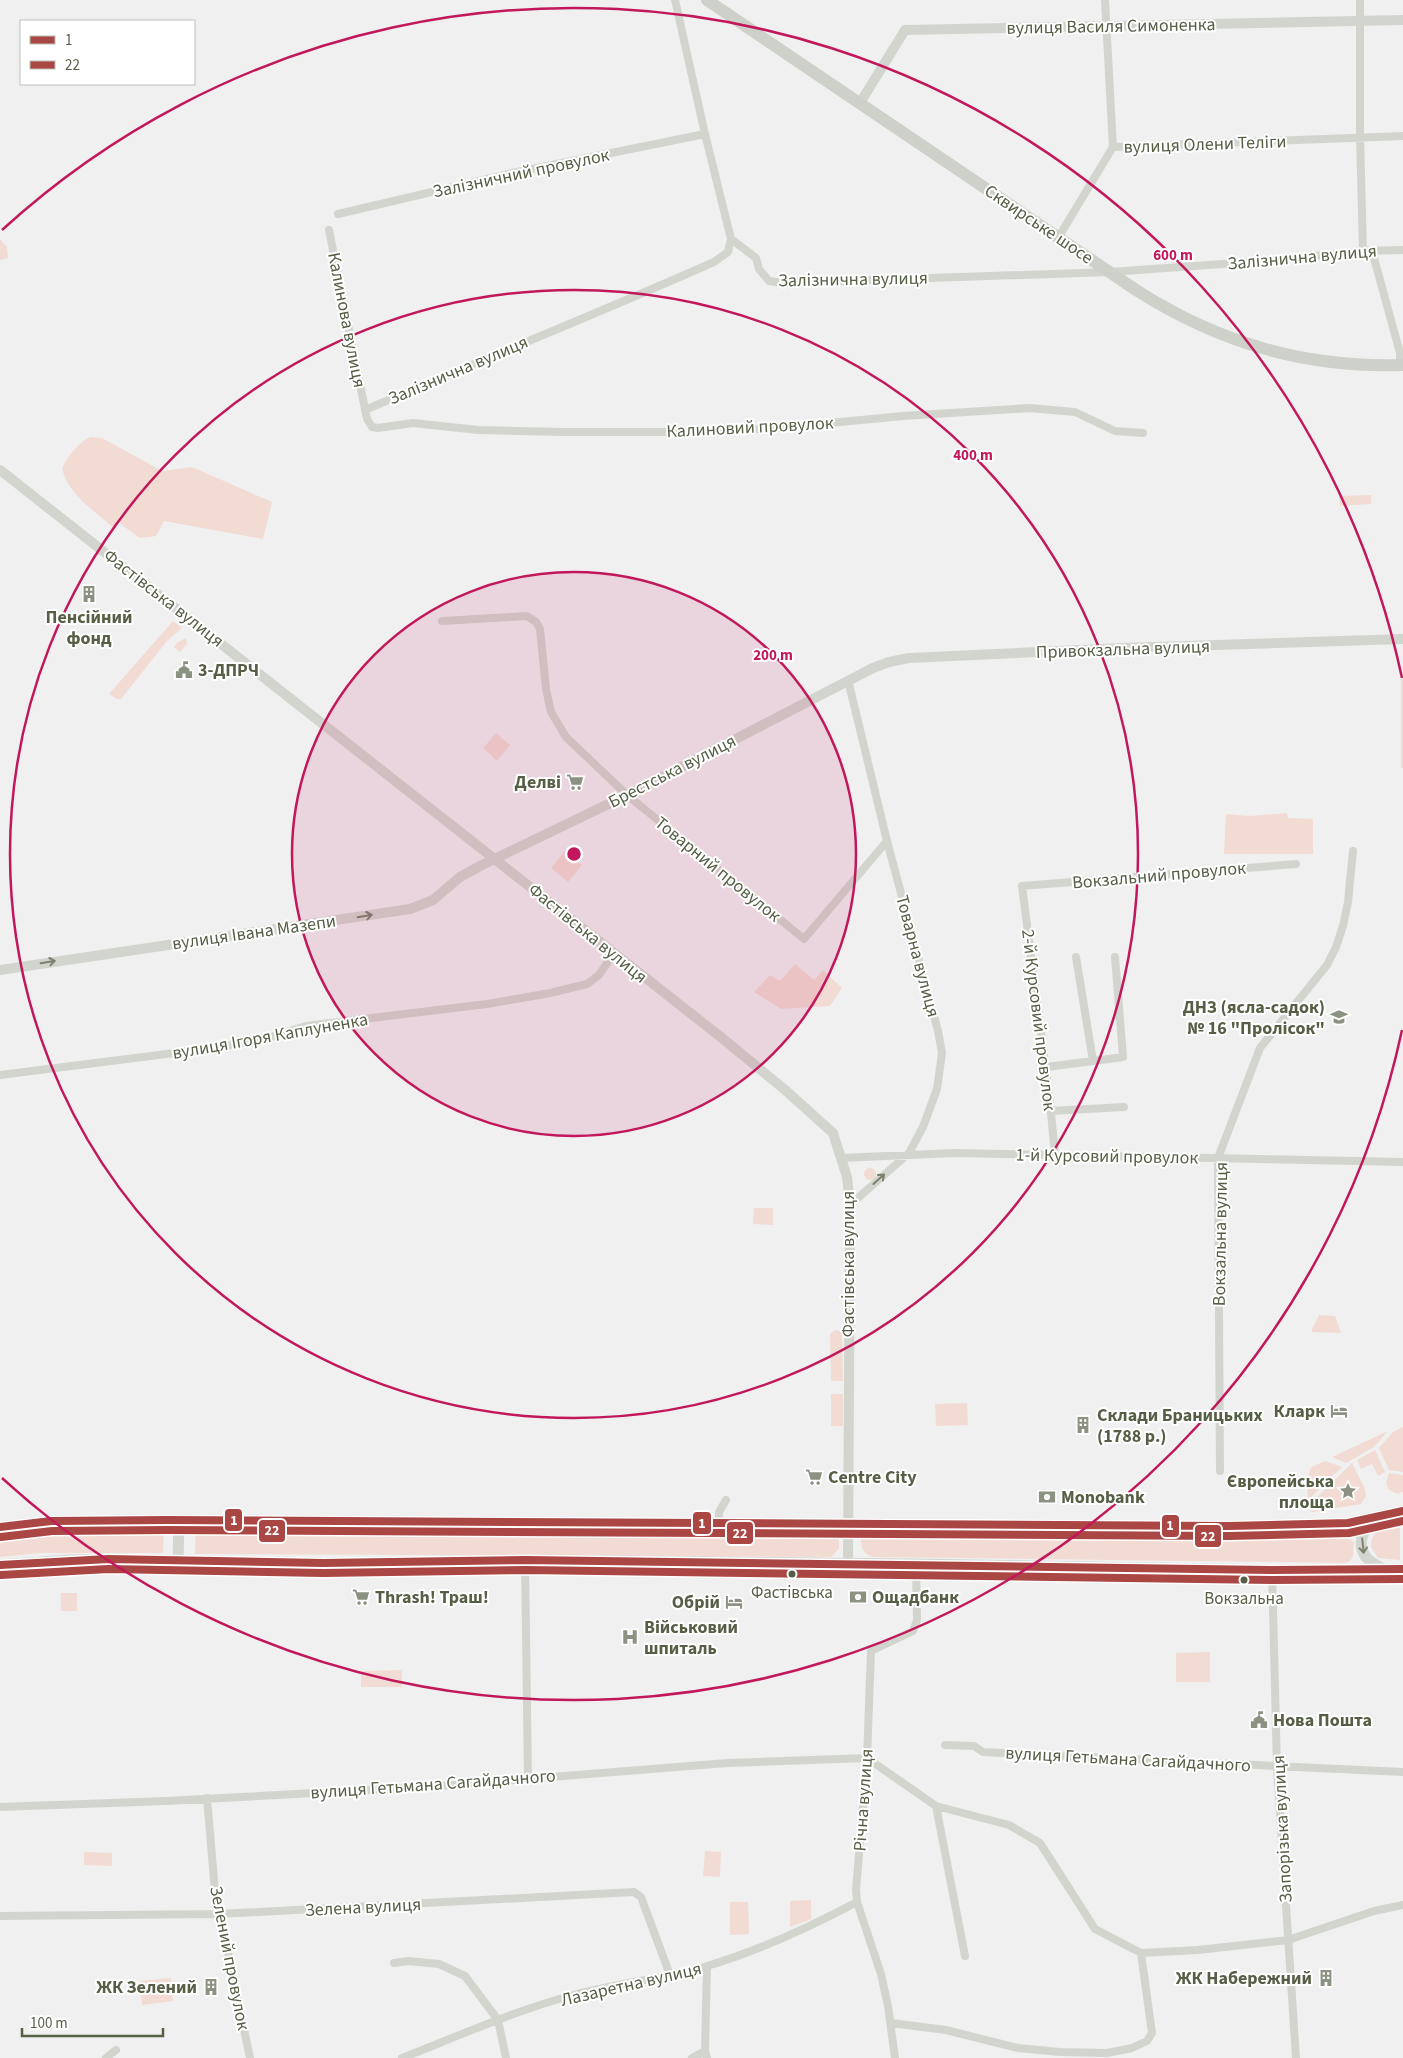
<svg xmlns="http://www.w3.org/2000/svg" width="1403" height="2058" viewBox="0 0 1403 2058" font-family="'Source Sans 3',sans-serif">
	<style>
		.green { fill: #f2dbd3 }
		.lines { fill: none; stroke-linecap: round; stroke-linejoin: round }
		.minor { stroke: #d2d5ce; stroke-width: 8 }
		.tertiary { stroke: #d2d5ce; stroke-width: 10 }
		.secondary { stroke: #d3d6cf; stroke-width: 11 }
		.primary { stroke: #ced1c9; stroke-width: 12 }
		.bus-1-casing { stroke: #fff; stroke-width: 11 }
		.bus-2-casing { stroke: #fff; stroke-width: 11 }
		.bus-1 { stroke: #aa4643; stroke-width: 8 }
		.bus-2 { stroke: #aa4643; stroke-width: 8 }
		.oneway { stroke: #7b826f }
		.oneway2 { stroke: #7c836f }
		.ring { fill: none; stroke: #c2185b; stroke-width: 2.5 }
		.bus-dot { fill: #565f46; stroke: #fff; stroke-width: 2 }
		.labels { text-anchor: middle; stroke-width: 4; stroke-linejoin: round; paint-order: stroke }
		.bus-label { font-size: 17px; fill: #565f46; stroke: #fff }
		.street-label { font-size: 18px; fill: #565f46; stroke: #fff }
		.poi-label { font-size: 18px; font-weight: bold; fill: #565f46; stroke: #fff; text-anchor: start }
		.centre { fill: #c2185b; stroke: #fff; stroke-width: 2.5 }
		.ring-label { font-size: 15px; text-anchor: middle; font-weight: bold; fill: #c2185b; stroke: #fff; stroke-width: 4; stroke-linejoin: round; paint-order: stroke }
		.line-badge { stroke: #fff; stroke-width: 2 }
		.badge-label { font-size: 14px; text-anchor: middle; font-weight: bold; fill: #fff }
	</style>
	<rect width="100%" height="100%" fill="#f0f0f1"/>
	<path class="green" d="M0,239L7,247L8,258L0,260Z
		M90,437L102,438L162,471L192,467L272,502L263,539L164,521L156,536L140,538L119,523L115,529C96,512 67,494 62,468C68,456 78,443 90,437Z
		M1371,495V504L1340,506L1339,496Z
		M173,621L182,628L167,641L121,699H117L109,694Z
		M186,638L187,644L180,652L174,647L178,642Z
		M1401,679H1403V768H1401Z
		M496,733L510,745L497,761L483,748Z
		M1287,813L1288,818L1313,819V854H1224L1226,814L1250,816Z
		M565,851L582,865L568,882L551,868Z
		M795,964L814,980L823,970L842,988L830,1006L781,1009L754,992L770,975L780,981Z
		M864 1174a6 6 0 1 1 12 0a6 6 0 1 1-12 0Z
		M754,1208H773V1225L753,1224Z
		M1319,1315L1335,1316L1341,1333L1311,1332Z
		M835,1330L840,1331L842,1334L843,1381H831L830,1334Z
		M831,1394H843V1426H831Z
		M967,1403L968,1425L936,1426L935,1404Z
		M1403,1427V1472L1389,1470L1379,1448L1393,1432Z
		M1388,1431L1374,1447L1346,1463L1332,1457Z
		M1375,1450L1385,1472L1378,1476L1372,1464L1361,1469L1357,1460Z
		M1325,1461L1342,1467L1308,1500L1307,1482L1311,1467Z
		M1352,1463L1365,1489L1366,1496L1361,1504L1312,1512L1308,1506Z
		M1389,1473L1403,1475V1492L1397,1494L1388,1489L1386,1483Z
		M1400,1523V1560L1378,1558L1371,1547C1371,1529 1385,1525 1400,1523Z
		M105,1525H164L163,1553H41L0,1557V1533L50,1527Z
		M196,1525L830,1531C839,1536 840,1540 839,1549L831,1557L195,1554Z
		M877,1531L1345,1536L1354,1542L1353,1556L1350,1561L1346,1563L873,1557C863,1553 861,1549 861,1539L869,1532Z
		M61,1593H77V1611H61Z
		M1210,1652V1682H1176V1653Z
		M402,1670V1687H361V1671Z
		M705,1851L721,1852L720,1877L703,1876Z
		M84,1852L112,1853V1866L84,1865Z
		M811,1900V1919L790,1927V1901Z
		M730,1902H748L749,1934L730,1935Z
		M171,1978L173,2001L142,2005L140,1981Z"/>
	<g class="lines">
		<path class="minor" d="M1105,0L1113,147
			M1360,0V137L1363,251L1374,258L1400,353V365
			M338,214L517,172L705,134
			M329,230L367,419L372,427L378,428L413,423L478,430L561,432H679L767,429L903,416L1030,408L1075,412L1115,431L1143,433
			M1058,238L1113,147L1403,136
			M731,239L756,258L759,269L769,281L783,283L1110,272L1265,261L1363,251L1403,250
			M365,410C481,360 599,313 714,262L728,252L731,239L705,134L675,0
			M442,621L527,616L536,622L540,629L546,689L551,712L566,737L627,795L804,939L887,841
			M848,680L887,841L938,1031L942,1053L937,1089L923,1127L909,1153L850,1205
			M1093,1061L1123,1057L1115,957
			M1046,1067L1093,1061L1076,957
			M0,1075L222,1047L270,1037L306,1026L487,1004L550,993L587,984L599,975L613,954
			M1051,1111L1124,1107
			M1055,1155L1050,1102L1022,886L1296,864
			M841,1158L954,1153L1403,1162
			M1220,1471L1218,1158L1260,1048L1327,965L1336,947L1343,926L1348,902L1353,851
			M719,1524V1512L726,1500
			M525,1560L528,1779
			M1272,1570L1277,1767L1296,2058
			M945,1745L974,1746L983,1752L1403,1772
			M207,1798L216,1903L222,1924L250,2058
			M936,1806L965,1956
			M0,1807L166,1801L426,1787L727,1763L867,1758L936,1806L1009,1825L1040,1843L1095,1929L1141,1953L1198,1950L1288,1940L1374,1911L1403,1905
			M0,1916L219,1914L634,1892L641,1897L670,1975
			M394,1963L408,1961L439,1964L465,1976L498,2020L506,2058
			M891,2023L946,2030L1018,2048L1060,2052L1107,2053L1132,2048L1147,2041L1152,2033L1141,1953
			M106,2058L116,2050
			M402,2058C458,2036 514,2011 573,1995C617,1984 663,1978 707,1966C758,1951 810,1927 857,1902
			M692,2058L705,2051
			M707,2058L705,2051L707,1966
			M895,2058L888,2006L881,1974L857,1902L856,1890L867,1758L871,1651L913,1631L917,1620L916,1564"/>
		<path class="tertiary" d="M860,103L905,30L1403,20
			M0,470L722,1038L784,1089L833,1133L847,1177L850,1205L848,1563
			M0,970L410,909L433,900L460,877L482,865L627,795L873,668L889,662L909,658L1122,648L1403,639"/>
		<path class="secondary" d="M1376,1518C1355,1536 1356,1557 1382,1568
			M0,1527L51,1521L167,1520L1229,1526L1348,1523L1403,1511
			M178,1561L179,1520
			M0,1565L68,1560L108,1559L323,1563L525,1560L916,1564L1272,1570L1403,1569"/>
		<path class="primary" d="M707,0L1136,290C1219,343 1305,368 1403,365"/>
		<g class="bus-1-casing">
			<path id="bus-1" d="M0,1527L51,1521L167,1520L1229,1526L1348,1523L1403,1511
				M0,1565L108,1559L323,1563L525,1560L1272,1570L1403,1569"/>
		</g>
		<g class="bus-2-casing">
			<path id="bus-2" d="M1,1537L52,1531L167,1530L1229,1536L1349,1533L1403,1521
				M1,1575L108,1569L323,1573L525,1570L1272,1580L1403,1579"/>
		</g>
		<use href="#bus-1" class="bus-1"/>
		<use href="#bus-2" class="bus-2"/>
	</g>
	<defs><path id="oneway-shaft" d="M-6 0H5M1.5-3L5.5 0L1.5 3" fill="none" stroke-width="1.6" stroke-linecap="round" stroke-linejoin="round" transform="scale(1.25)"/></defs>
	<g class="oneway">
		<use href="#oneway-shaft" transform="translate(365 916) rotate(-9)"/>
		<use href="#oneway-shaft" transform="translate(48 962) rotate(-9)"/>
		<use href="#oneway-shaft" transform="translate(879 1179) rotate(-42)"/>
	</g>
	<use class="oneway2" href="#oneway-shaft" transform="translate(1363 1546) rotate(84)"/>
	<circle cx="574" cy="854" r="282" fill="#c2185b" fill-opacity=".12"/>
	<g class="ring">
		<circle cx="574" cy="854" r="282"/>
		<circle cx="574" cy="854" r="564"/>
		<path d="M1402 1030A847 847 0 0 1 2 1478M2 230A847 847 0 0 1 1402 678"/>
	</g>
	<defs>
		<g id="building-bare" transform="scale(1.35)"><path d="M-4-6H4V6H1V3H-1V6H-4ZM-2.5-4.3h1.7v1.8h-1.7ZM.8-4.3h1.7v1.8H.8ZM-2.5-1h1.7V.8h-1.7ZM.8-1h1.7V.8H.8Z" fill="#8c9282" stroke="#fff" stroke-width="2.5" paint-order="stroke"/></g>
		<g id="civic-bare" transform="scale(1.35)"><path d="M-.6-6.5H3V-4.5H.6V-3L4-1V1h2V6H-6V1h2V-1L-.6-3ZM-1.2 2.5V6h2.4V2.5Z" fill="#8c9282" stroke="#fff" stroke-width="2.5" paint-order="stroke"/></g>
		<g id="supermarket-bare" transform="scale(1.35)"><path d="M-6-5.5h2.5l.6 2H6L4.5 2H-2.5L-4.4-4H-6ZM-1.5 3.2a1.3 1.3 0 1 0 .1 0ZM3 3.2a1.3 1.3 0 1 0 .1 0Z" fill="#8c9282" stroke="#fff" stroke-width="2.5" paint-order="stroke"/></g>
		<g id="school-bare" transform="scale(1.35)"><path d="M0-5L7-2L0 1L-7-2ZM-4 1L0 2.5L4 1V4Q0 6-4 4Z" fill="#8c9282" stroke="#fff" stroke-width="2.5" paint-order="stroke"/></g>
		<g id="hotel-bare" transform="scale(1.35)"><path d="M-6-4.5h1.5V1H6V5H4.5V3h-9V5H-6ZM-4 0a1.8 1.8 0 1 1 3.6 0ZM.5 0V-2.5h3Q6-2.5 6 0Z" fill="#8c9282" stroke="#fff" stroke-width="2.5" paint-order="stroke"/></g>
		<g id="sight-bare" transform="scale(1.35)"><path d="M0-6L1.8-2.2L6-1.7L2.9 1.2L3.7 5.4L0 3.3L-3.7 5.4L-2.9 1.2L-6-1.7L-1.8-2.2Z" fill="#8c9282" stroke="#fff" stroke-width="2.5" paint-order="stroke"/></g>
		<g id="bank-bare" transform="scale(1.35)"><path d="M-6-4H6V4H-6ZM0-2.3a2.3 2.3 0 1 0 0 4.6a2.3 2.3 0 1 0 0-4.6Z" fill="#8c9282" stroke="#fff" stroke-width="2.5" paint-order="stroke"/></g>
		<g id="hospital-bare" transform="scale(1.35)"><path d="M-5-5h3v3.5h4V-5h3V5h-3V1.5h-4V5h-3Z" fill="#8c9282" stroke="#fff" stroke-width="2.5" paint-order="stroke"/></g>
	</defs>
	<g fill-rule="evenodd">
		<use href="#building-bare" x="89" y="594"/>
		<use href="#civic-bare" x="184" y="670"/>
		<use href="#supermarket-bare" x="575" y="782"/>
		<use href="#school-bare" x="1339" y="1017"/>
		<use href="#hotel-bare" x="1339" y="1411"/>
		<use href="#building-bare" x="1083" y="1425"/>
		<use href="#supermarket-bare" x="814" y="1477"/>
		<use href="#sight-bare" x="1348" y="1491"/>
		<use href="#bank-bare" x="1047" y="1497"/>
		<use href="#supermarket-bare" x="361" y="1597"/>
		<use href="#bank-bare" x="858" y="1597"/>
		<use href="#hotel-bare" x="734" y="1602"/>
		<use href="#hospital-bare" x="630" y="1637"/>
		<use href="#civic-bare" x="1259" y="1720"/>
		<use href="#building-bare" x="1326" y="1978"/>
		<use href="#building-bare" x="211" y="1987"/>
	</g>
	<g class="bus-dot">
		<circle cx="792" cy="1574" r="4.5"/>
		<circle cx="1244" cy="1580" r="4.5"/>
	</g>
	<g class="labels">
		<g class="bus-label">
			<text x="792" y="1598">Фастівська</text>
			<text x="1244" y="1604">Вокзальна</text>
		</g>
		<g class="street-label">
			<text transform="translate(1111 26) rotate(-1)" y="6">вулиця Василя Симоненка</text>
			<text transform="translate(1205 144) rotate(-2)" y="6">вулиця Олени Теліги</text>
			<text transform="translate(521 173) rotate(-12)" y="6">Залізничний провулок</text>
			<text transform="translate(1039 224) rotate(34)" y="6">Сквирське шосе</text>
			<text transform="translate(1302 257) rotate(-5)" y="6">Залізнична вулиця</text>
			<text transform="translate(853 279) rotate(-1)" y="6">Залізнична вулиця</text>
			<text transform="translate(347 320) rotate(79)" y="6">Калинова вулиця</text>
			<text transform="translate(458 370) rotate(-23)" y="6">Залізнична вулиця</text>
			<text transform="translate(750 427) rotate(-3)" y="6">Калиновий провулок</text>
			<text transform="translate(164 598) rotate(38)" y="6">Фастівська вулиця</text>
			<text transform="translate(1123 649) rotate(-2)" y="6">Привокзальна вулиця</text>
			<text transform="translate(672 771) rotate(-27)" y="6">Брестська вулиця</text>
			<text transform="translate(718 869) rotate(39)" y="6">Товарний провулок</text>
			<text transform="translate(1159 875) rotate(-5)" y="6">Вокзальний провулок</text>
			<text transform="translate(254 932) rotate(-8)" y="6">вулиця Івана Мазепи</text>
			<text transform="translate(588 933) rotate(39)" y="6">Фастівська вулиця</text>
			<text transform="translate(918 956) rotate(75)" y="6">Товарна вулиця</text>
			<text transform="translate(1039 1020) rotate(83)" y="6">2-й Курсовий провулок</text>
			<text transform="translate(270 1036) rotate(-10)" y="6">вулиця Ігоря Каплуненка</text>
			<text transform="translate(1107 1156) rotate(1)" y="6">1-й Курсовий провулок</text>
			<text transform="translate(1220 1234) rotate(-89)" y="6">Вокзальна вулиця</text>
			<text transform="translate(848 1264) rotate(-90)" y="6">Фастівська вулиця</text>
			<text transform="translate(1128 1759) rotate(3)" y="6">вулиця Гетьмана Сагайдачного</text>
			<text transform="translate(433 1784) rotate(-4)" y="6">вулиця Гетьмана Сагайдачного</text>
			<text transform="translate(863 1800) rotate(-86)" y="6">Річна вулиця</text>
			<text transform="translate(1282 1829) rotate(-93)" y="6">Запорізька вулиця</text>
			<text transform="translate(363 1907) rotate(-3)" y="6">Зелена вулиця</text>
			<text transform="translate(230 1958) rotate(79)" y="6">Зелений провулок</text>
			<text transform="translate(631 1984) rotate(-13)" y="6">Лазаретна вулиця</text>
		</g>
		<g class="poi-label">
			<text x="89" y="623" text-anchor="middle">Пенсійний<tspan x="89" dy="21">фонд</tspan></text>
			<text x="198" y="676">3-ДПРЧ</text>
			<text x="561" y="788" text-anchor="end">Делві</text>
			<text x="1325" y="1013" text-anchor="end">ДНЗ (ясла-садок)<tspan x="1325" dy="21">№ 16 "Пролісок"</tspan></text>
			<text x="1325" y="1417" text-anchor="end">Кларк</text>
			<text x="1097" y="1421">Склади Браницьких<tspan x="1097" dy="21">(1788 р.)</tspan></text>
			<text x="828" y="1483">Centre City</text>
			<text x="1334" y="1487" text-anchor="end">Європейська<tspan x="1334" dy="21">площа</tspan></text>
			<text x="1061" y="1503">Monobank</text>
			<text x="375" y="1603">Thrash! Траш!</text>
			<text x="872" y="1603">Ощадбанк</text>
			<text x="720" y="1608" text-anchor="end">Обрій</text>
			<text x="644" y="1633">Військовий<tspan x="644" dy="21">шпиталь</tspan></text>
			<text x="1273" y="1726">Нова Пошта</text>
			<text x="1312" y="1984" text-anchor="end">ЖК Набережний</text>
			<text x="197" y="1993" text-anchor="end">ЖК Зелений</text>
		</g>
	</g>
	<circle cx="574" cy="854" r="8" class="centre"/>
	<g class="ring-label">
		<text x="1173" y="260">600 m</text>
		<text x="973" y="460">400 m</text>
		<text x="773" y="660">200 m</text>
	</g>
	<g class="line-badge">
		<rect x="224" y="1508" width="19" height="24" rx="5" fill="#aa4643"/>
		<rect x="692" y="1511" width="20" height="24" rx="5" fill="#aa4643"/>
		<rect x="1161" y="1514" width="19" height="24" rx="5" fill="#aa4643"/>
		<rect x="258" y="1519" width="28" height="24" rx="5" fill="#aa4643"/>
		<rect x="726" y="1521" width="28" height="24" rx="5" fill="#aa4643"/>
		<rect x="1194" y="1524" width="28" height="24" rx="5" fill="#aa4643"/>
	</g>
	<g class="badge-label">
		<text x="234" y="1525">1</text>
		<text x="702" y="1528">1</text>
		<text x="1170" y="1530">1</text>
		<text x="272" y="1535">22</text>
		<text x="740" y="1538">22</text>
		<text x="1208" y="1541">22</text>
	</g>
	<rect x="20" y="20" width="175" height="65" fill="#ffffff" stroke="#bbbfb5"/>
	<rect x="30" y="36" width="25" height="8" fill="#aa4643" stroke="#bbbfb5"/>
	<text x="65" y="45" font-size="15" fill="#565f46">1</text>
	<rect x="30" y="61" width="25" height="8" fill="#aa4643" stroke="#bbbfb5"/>
	<text x="65" y="70" font-size="15" fill="#565f46">22</text>
	<path d="M22 2028v8h141v-8" fill="none" stroke="#565f46" stroke-width="2.5"/>
	<text x="30" y="2028" font-size="15" fill="#565f46" stroke="#ffffff" stroke-width="4" paint-order="stroke">100 m</text>
</svg>
